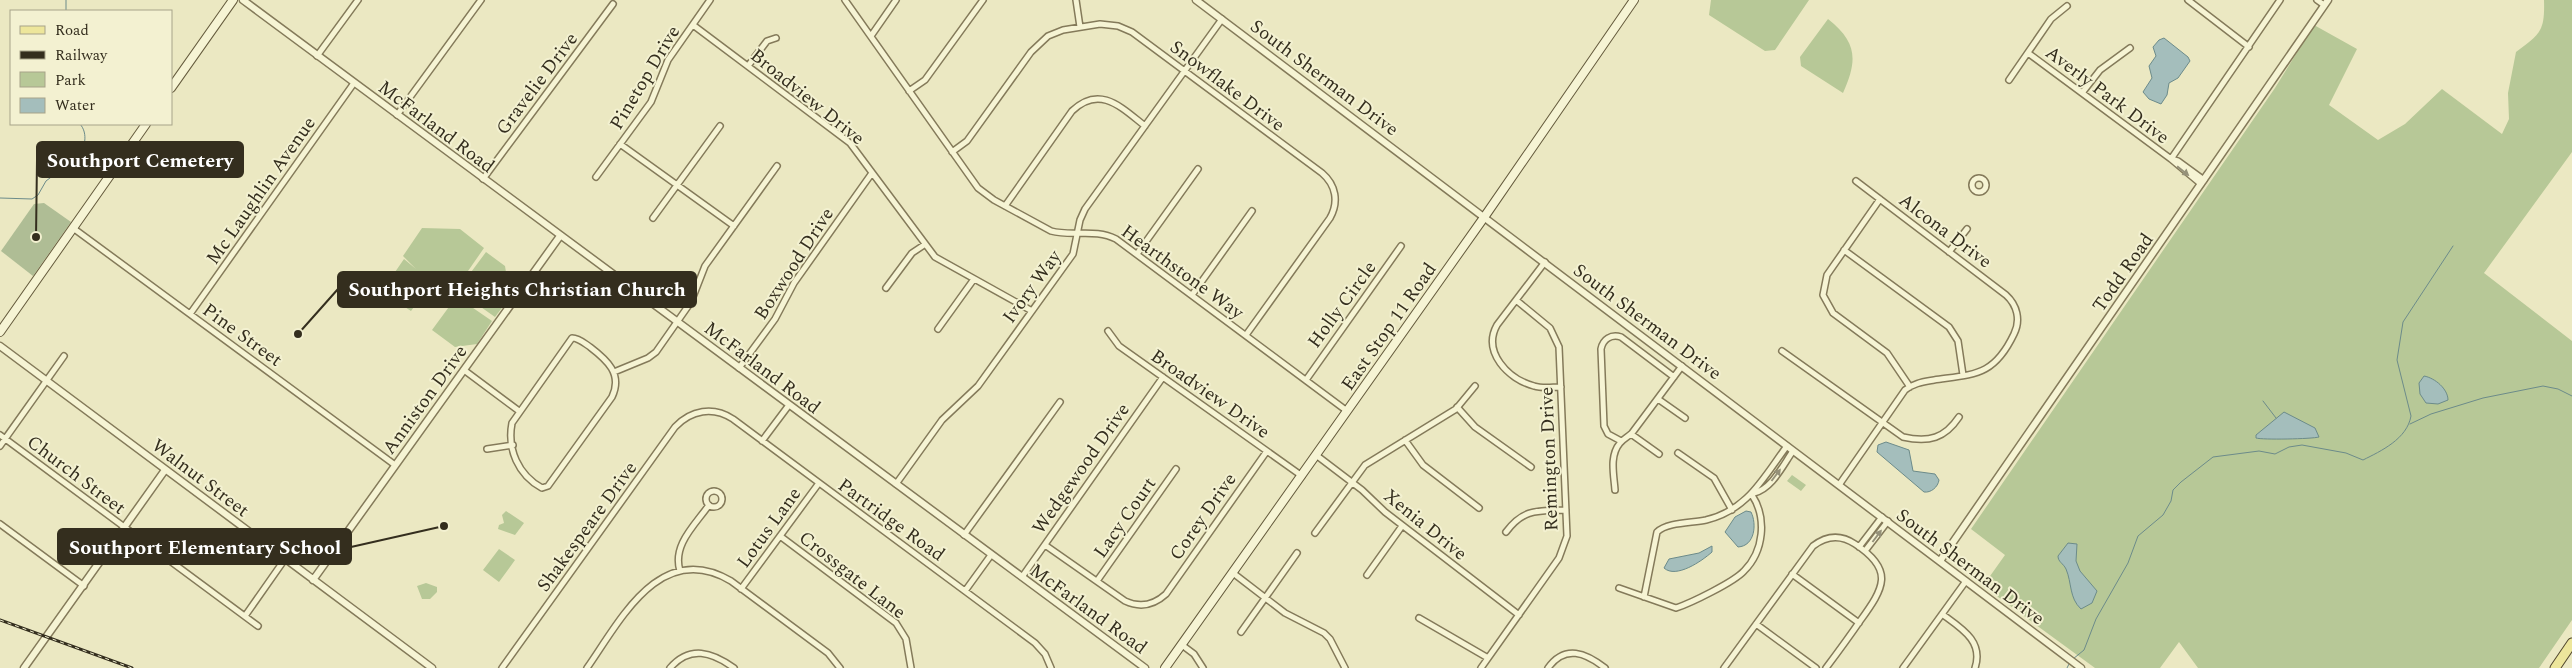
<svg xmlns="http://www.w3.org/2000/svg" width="2572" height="668" viewBox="0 0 2572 668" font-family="Spectral,serif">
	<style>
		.green { fill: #b7c897 }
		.cemetery { fill: #afbd95 }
		.water { fill: #a4bebc; stroke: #6c8b8a }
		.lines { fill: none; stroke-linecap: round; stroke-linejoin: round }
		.stream { stroke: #6c8b8a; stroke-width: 1 }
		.minor-casing { stroke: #847a5a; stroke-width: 8 }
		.tertiary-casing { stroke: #847a5a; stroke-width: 9 }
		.secondary-casing { stroke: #655b3d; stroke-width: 10 }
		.primary-casing { stroke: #51472e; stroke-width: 11 }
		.minor { stroke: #f6f4d4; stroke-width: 5 }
		.tertiary { stroke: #f6f4d4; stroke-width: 6 }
		.secondary { stroke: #f6f4d4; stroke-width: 8 }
		.primary { stroke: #ede69b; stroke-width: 9 }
		.rail-casing { stroke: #342e1e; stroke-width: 3 }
		.rail { stroke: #f3f1d1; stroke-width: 1; stroke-dasharray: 4; stroke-linecap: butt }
		.oneway { fill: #959179 }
		.labels { text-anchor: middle; stroke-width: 4; stroke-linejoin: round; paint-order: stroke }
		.street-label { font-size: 19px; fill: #342e1e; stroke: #f3f1d1 }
		.leader { fill: none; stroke: #342e1e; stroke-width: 2 }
		.callout-dot { fill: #342e1e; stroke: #f3f1d1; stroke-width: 2 }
		.callout { fill: #342e1e; stroke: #342e1e; stroke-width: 2 }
		.callout-label { font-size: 20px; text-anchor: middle; font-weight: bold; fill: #fff }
	</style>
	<rect width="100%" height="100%" fill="#ebe8c2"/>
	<path class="green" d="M1711,0H1809L1775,50L1765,51L1709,15Z
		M2544,0H2572V152L2484,273L2572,341V620L2539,668H2198L2179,642L2160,668H2095L1983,586L2005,555L1971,529L2275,88L2314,25L2357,49L2329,105L2378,140L2405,124L2442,89L2502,134L2509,119L2508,93L2516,52C2540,34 2545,32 2544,0Z
		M1828,19C1857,42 1858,60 1843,93L1801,66L1800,57Z
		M422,228L460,229L484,248L450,297H445L418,271L427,289L411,311L385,294L384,288L404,259L416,269L403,256Z
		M486,252L505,266L510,297L495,317L461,293L460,287Z
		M460,299L492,321L477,344L455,347L432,330L454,300Z
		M1792,475L1806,485L1801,491L1787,481Z
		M506,511L524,523L515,535L498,529L499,525L504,523L502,515Z
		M499,549L515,560L499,582L483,570Z
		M426,583L437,587V592L430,599H422L417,586Z"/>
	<path class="cemetery" d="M44,203L71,222L33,276L1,251L34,204Z"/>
	<path class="water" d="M2164,38L2188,57L2190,61L2178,78L2169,83L2167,95L2161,104L2149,99L2143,92L2152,78L2149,66L2156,56L2153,47L2159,40Z
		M2424,376C2435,378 2448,389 2448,400L2438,404L2426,403L2420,394L2419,383Z
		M2284,412L2315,428L2319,437C2312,439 2262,440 2256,438V435Z
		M1886,442L1909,450L1913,471L1935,474L1939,480C1938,487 1931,493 1924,492L1877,452L1878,445Z
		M1746,511L1751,512C1757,524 1755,546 1738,547L1725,532L1735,517Z
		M2068,543L2077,544L2076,561L2080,571L2097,591L2092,603L2081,609C2069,598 2072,583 2066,569C2063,563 2058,562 2058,556Z
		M1712,546V552C1702,561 1676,579 1664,568L1669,559L1699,553Z"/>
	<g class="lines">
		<path class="stream" d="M66,0V11
			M0,198L32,199L38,195L46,181L71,162L79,160C84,148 89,134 80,124
			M2263,401L2276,418
			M2410,424L2431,414L2483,398L2543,386L2558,389L2572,396
			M2073,659L2084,650L2096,619L2128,563L2138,536L2163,515L2171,501L2173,490L2181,482L2213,457L2259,451L2275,454L2289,447L2302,445L2346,453L2363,460C2381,451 2407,439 2411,416L2397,360L2403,322L2453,246
			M2067,668L2070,662"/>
		<g class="minor-casing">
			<path id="minor" d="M845,0L978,188L994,200L1051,231C1073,237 1095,228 1116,239L1347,411
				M1076,0L1080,27
				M2188,0L2249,47
				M2317,0L2324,5
				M693,25L850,143L935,257L1032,311
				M871,36L896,0
				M2028,53L2171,159L2280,0
				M317,56L358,0
				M748,66L767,41L776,38
				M2009,80L2051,19L2067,6
				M909,91L925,80L983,0
				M2082,93L2100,70L2130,48
				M397,115L481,0
				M620,144L734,226
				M952,152L967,141L1031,52L1048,36L1063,30L1100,24L1118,26L1132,32L1322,173C1336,185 1339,202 1330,218L1246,335
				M596,177L651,102L668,60L710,0
				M1972 185a7 7 0 1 1 14 0a7 7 0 1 1-14 0Z
				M483,179L613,4
				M2201,184L2171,159L2178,161L2204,180
				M1880,199L1827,275L1823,295L1833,313L1887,353L1910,387
				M1005,206L1072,111C1100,84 1122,108 1145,126
				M653,218L720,126
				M73,228L395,465
				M1844,250L1949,327L1958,341L1963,375
				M1949,252L1967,229
				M1137,254L1198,169
				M1545,262L1497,325C1482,352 1508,379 1534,386C1543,389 1552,387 1561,387
				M886,288L912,253L924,245
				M1192,295L1252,211
				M190,314L354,83
				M938,329L974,279
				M1108,331L1119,346L1302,476
				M572,338C579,338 584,343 590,347C607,360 623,374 612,397L548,486L542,488C518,475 507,449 512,423Z
				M1782,351L1903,437C1929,443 1945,438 1959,417
				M739,368L775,319L794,283L872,173
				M464,370L519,411
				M614,372L648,358L656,352L691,302L705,266L777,166
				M1306,380L1401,246
				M1658,399L1685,418
				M1457,407L1475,427L1531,467
				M1631,434L1659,454
				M0,435L258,626
				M1405,440L1423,465L1479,508
				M762,441L789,405
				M1621,441L1608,434L1604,426L1601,349C1603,339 1611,334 1621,337L1674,377
				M0,446L64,356
				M487,449L513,445
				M1678,453L1714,478L1732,510
				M1316,455L1362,490L1385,512L1519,615
				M896,484L942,420L978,386L1073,254L1080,220L1085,209L1222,19
				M1839,485L1905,390C1914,383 1923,382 1934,380C1975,374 1994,376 2014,334C2021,320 2017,305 2006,295L1856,181
				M1615,490C1614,475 1609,456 1620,443C1623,439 1628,437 1632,433L1682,366
				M706 499a8 8 0 1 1 16 0a8 8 0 1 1-16 0Z
				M1754,493C1772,489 1783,465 1793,451
				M0,524L84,586
				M1506,532C1524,508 1538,511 1566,510
				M1315,533L1365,465L1456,409L1475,386
				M964,535L1060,402
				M780,536L896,623L906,639L911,668
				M1045,545L1125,601C1140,608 1154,605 1166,594L1267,451
				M1859,547L1882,517
				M1865,551L1888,521
				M680,571C672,545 695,525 709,505
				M1233,573L1285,613L1324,633L1330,639L1345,668
				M1792,574L1859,623
				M1367,575L1402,526
				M1022,577L1163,377
				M1097,581L1176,469
				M1619,588L1676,608C1691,603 1734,582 1744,571C1764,551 1767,518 1752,495
				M741,589L819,483
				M965,591L991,555
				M1644,597L1657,532C1667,522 1692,523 1706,520C1748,510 1763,478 1787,446
				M1942,614C1961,628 1984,641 1975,668
				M245,616L285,559
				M1419,618L1488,658
				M1756,624L1816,668
				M1241,632L1297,553
				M1182,645L1194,654L1203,668
				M502,668L675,427C691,410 713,406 733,419L1035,643L1045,654L1051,668
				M587,668C620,621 660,539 731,581L828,653L840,668
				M670,668C690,645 712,652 734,668
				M1481,668L1559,558L1567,536L1559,347L1550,328L1516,300
				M1548,668C1565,644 1586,653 1605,668
				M1724,668L1813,546C1826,536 1840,534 1855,544C1895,570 1884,588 1860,621C1849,637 1838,652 1826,668
				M1903,668L1966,581"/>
		</g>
		<g class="tertiary-casing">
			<path id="tertiary" d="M243,0L1145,668
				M1196,0L2081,668
				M0,346L432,668
				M1940,561L2328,0
				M313,580L560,236
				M24,668L165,470"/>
		</g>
		<g class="secondary-casing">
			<path id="secondary" d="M171,88L233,0
				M0,332L146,124
				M1165,668L1485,216L1634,0"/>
		</g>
		<g class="primary-casing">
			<path id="primary" d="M2555,668L2572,643"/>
		</g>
		<use href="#minor" class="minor"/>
		<use href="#tertiary" class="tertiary"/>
		<use href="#secondary" class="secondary"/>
		<use href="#primary" class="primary"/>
		<g class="rail-casing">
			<path id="rail" d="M0,620L132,668"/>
		</g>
		<use href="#rail" class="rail"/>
	</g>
	<defs><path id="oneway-solid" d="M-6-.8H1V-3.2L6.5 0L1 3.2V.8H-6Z" transform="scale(1.25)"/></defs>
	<g class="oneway">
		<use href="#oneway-solid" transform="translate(2183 171) rotate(38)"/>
		<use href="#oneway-solid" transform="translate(1776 475) rotate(-53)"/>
		<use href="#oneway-solid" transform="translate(1877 536) rotate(-53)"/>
	</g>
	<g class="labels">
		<g class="street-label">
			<text transform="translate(644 77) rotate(-59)" y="7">Pinetop Drive</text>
			<text transform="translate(1325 77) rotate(37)" y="7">South Sherman Drive</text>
			<text transform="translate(536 83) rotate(-53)" y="7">Gravelie Drive</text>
			<text transform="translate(1228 85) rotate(37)" y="7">Snowflake Drive</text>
			<text transform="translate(2108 94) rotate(37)" y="7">Averly Park Drive</text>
			<text transform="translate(808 96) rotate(39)" y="7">Broadview Drive</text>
			<text transform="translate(437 126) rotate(37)" y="7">McFarland Road</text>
			<text transform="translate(260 190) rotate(-55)" y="7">Mc Laughlin Avenue</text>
			<text transform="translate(1946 230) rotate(37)" y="7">Alcona Drive</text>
			<text transform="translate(793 263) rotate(-57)" y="7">Boxwood Drive</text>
			<text transform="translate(1183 271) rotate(36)" y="7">Hearthstone Way</text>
			<text transform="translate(2122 272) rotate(-55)" y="7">Todd Road</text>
			<text transform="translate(1031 286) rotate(-54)" y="7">Ivory Way</text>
			<text transform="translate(1341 304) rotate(-54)" y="7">Holly Circle</text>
			<text transform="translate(1648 321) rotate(37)" y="7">South Sherman Drive</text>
			<text transform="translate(1388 326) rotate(-55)" y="7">East Stop 11 Road</text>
			<text transform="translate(243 334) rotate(36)" y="7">Pine Street</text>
			<text transform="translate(763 367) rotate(37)" y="7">McFarland Road</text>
			<text transform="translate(1211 393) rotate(35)" y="7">Broadview Drive</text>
			<text transform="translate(424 399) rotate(-54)" y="7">Anniston Drive</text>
			<text transform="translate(1548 459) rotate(-92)" y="7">Remington Drive</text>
			<text transform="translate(1080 468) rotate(-55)" y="7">Wedgewood Drive</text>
			<text transform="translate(77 474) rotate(37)" y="7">Church Street</text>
			<text transform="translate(201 477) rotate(37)" y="7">Walnut Street</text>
			<text transform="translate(1202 516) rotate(-55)" y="7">Corey Drive</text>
			<text transform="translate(1124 517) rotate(-55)" y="7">Lacy Court</text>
			<text transform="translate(892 519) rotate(36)" y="7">Partridge Road</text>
			<text transform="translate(1426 524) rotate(39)" y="7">Xenia Drive</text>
			<text transform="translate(586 526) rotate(-54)" y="7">Shakespeare Drive</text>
			<text transform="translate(768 527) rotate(-54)" y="7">Lotus Lane</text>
			<text transform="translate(1971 566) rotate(37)" y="7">South Sherman Drive</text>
			<text transform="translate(853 574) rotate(38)" y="7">Crossgate Lane</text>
			<text transform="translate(1089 608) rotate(36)" y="7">McFarland Road</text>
		</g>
	</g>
	<path class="leader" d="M36 237L37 160M298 334L338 289M444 526L351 547"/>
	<g class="callout-dot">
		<circle cx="36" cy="237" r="5"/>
		<circle cx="298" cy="334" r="5"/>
		<circle cx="444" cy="526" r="5"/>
	</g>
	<g class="callout">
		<rect x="37" y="142" width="206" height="35" rx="5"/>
		<rect x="338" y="272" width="358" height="35" rx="5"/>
		<rect x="58" y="529" width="293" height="35" rx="5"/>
	</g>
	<g class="callout-label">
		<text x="140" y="167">Southport Cemetery</text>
		<text x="517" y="296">Southport Heights Christian Church</text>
		<text x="205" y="554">Southport Elementary School</text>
	</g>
	<rect x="10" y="10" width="162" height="115" fill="#f3f1d1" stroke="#a7a389"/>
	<rect x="20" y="26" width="25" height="8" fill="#ede69b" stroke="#a7a389"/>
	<text x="55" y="35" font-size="15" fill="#342e1e">Road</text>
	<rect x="20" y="51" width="25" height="8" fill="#342e1e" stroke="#a7a389"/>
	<text x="55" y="60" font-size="15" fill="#342e1e">Railway</text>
	<rect x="20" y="72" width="25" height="15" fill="#b7c897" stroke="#a7a389"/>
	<text x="55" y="85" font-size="15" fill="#342e1e">Park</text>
	<rect x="20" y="98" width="25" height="15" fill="#a4bebc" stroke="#a7a389"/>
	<text x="55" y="110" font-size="15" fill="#342e1e">Water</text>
</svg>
